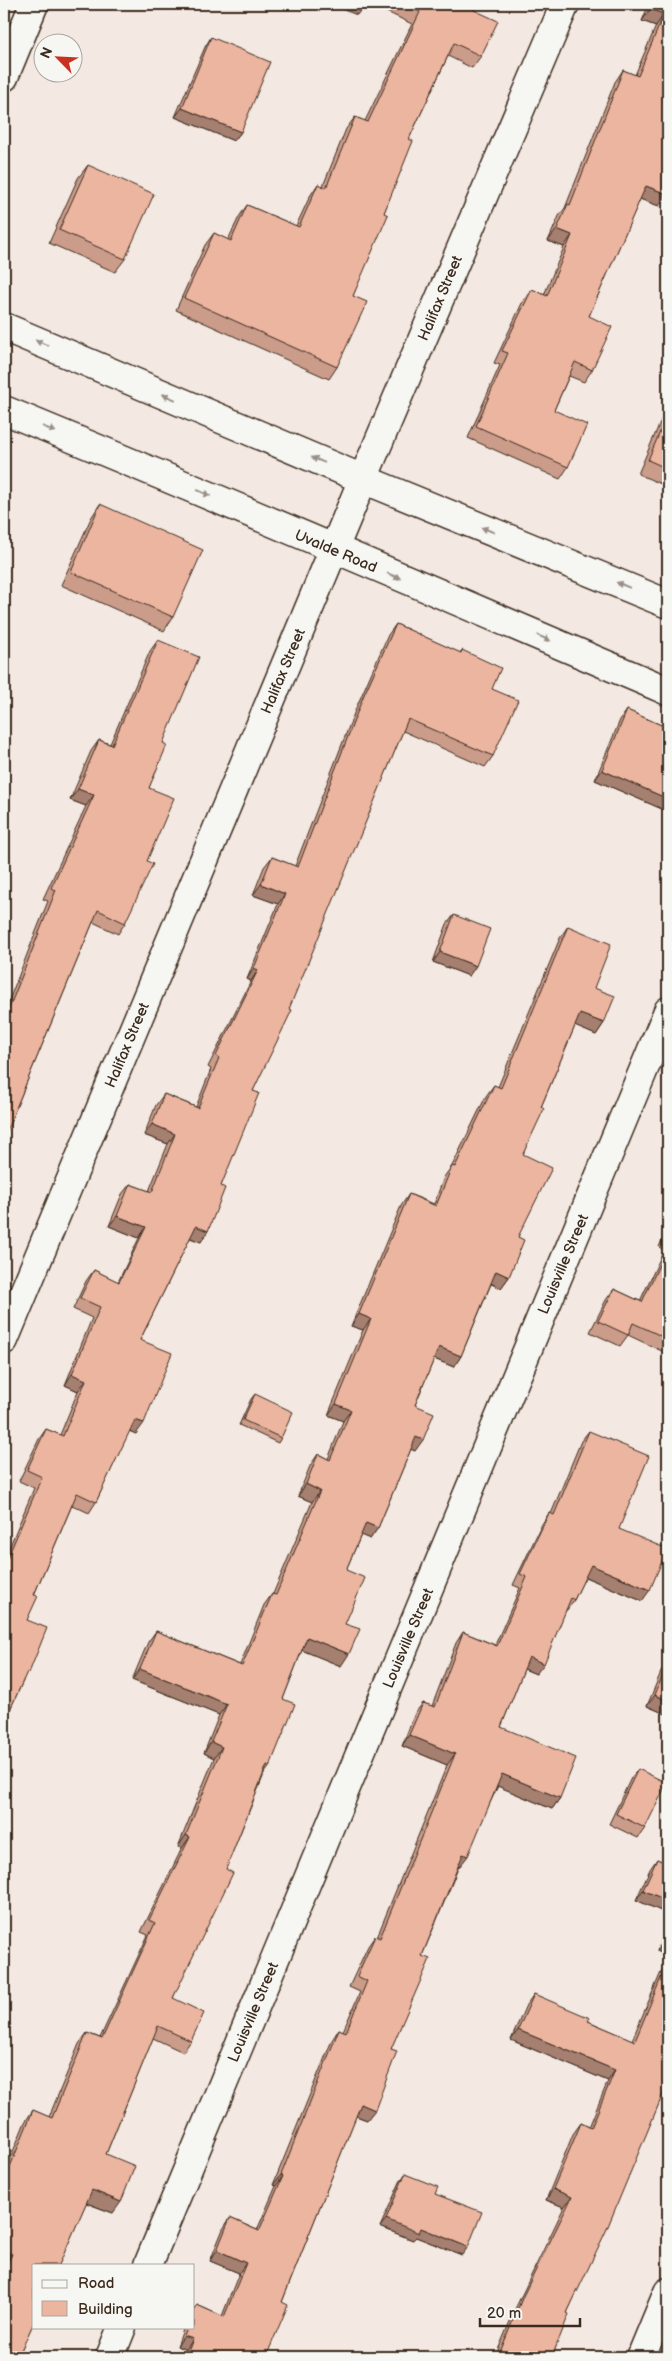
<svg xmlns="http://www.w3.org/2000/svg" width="672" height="2361" viewBox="0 0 672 2361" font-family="'Balsamiq Sans',sans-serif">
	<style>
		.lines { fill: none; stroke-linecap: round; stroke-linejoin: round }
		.minor-casing { stroke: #3b2a1e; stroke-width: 31 }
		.major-casing { stroke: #3b2a1e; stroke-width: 31 }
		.minor { stroke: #f6f6f2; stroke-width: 28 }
		.major { stroke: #f6f6f2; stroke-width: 28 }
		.wall { fill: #cb9c8a; stroke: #3b2a1e }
		.shaded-wall { fill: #a57f70; stroke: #3b2a1e }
		.building { fill: #ecb5a0; stroke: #3b2a1e }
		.oneway { fill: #989088 }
		.labels { text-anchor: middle; stroke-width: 4.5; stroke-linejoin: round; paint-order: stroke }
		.street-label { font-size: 15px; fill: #3b2a1e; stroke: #f6f6f2 }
	</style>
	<rect width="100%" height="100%" fill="#f4e9e2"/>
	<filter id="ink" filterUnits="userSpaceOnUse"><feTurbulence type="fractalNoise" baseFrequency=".02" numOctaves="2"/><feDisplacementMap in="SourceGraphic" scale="10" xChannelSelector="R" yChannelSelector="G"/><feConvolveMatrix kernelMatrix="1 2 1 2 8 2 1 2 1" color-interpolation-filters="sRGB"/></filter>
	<g filter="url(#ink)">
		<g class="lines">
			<g class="minor-casing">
				<path id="minor" d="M4,77L34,4
					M4,1340L363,479L565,4
					M148,2265L668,1011
					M110,2357L122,2327
					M641,2357L668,2292"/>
			</g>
			<g class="major-casing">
				<path id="major" d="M4,327L363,479L668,604
					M4,410C226,501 447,597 668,691"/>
			</g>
			<use href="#minor" class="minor"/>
			<use href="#major" class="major"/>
		</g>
		<path class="wall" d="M370,4H476L474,10L481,56L472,68L448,56L409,139L384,213L353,296L337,367L329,379L176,310L205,245L214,233L228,240L239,217L247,205L296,226L310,196L318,184L323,186L346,129L355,117L365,121L412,24Z
			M649,4H668L659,206L640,199L589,316L592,370L584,382L569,376L554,410L568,467L560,479L468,438L500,365L494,363L523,301L532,289L544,295L564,247L548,241L559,216L565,208L615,82L623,70L635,75L656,26L642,21Z
			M211,37L241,132L234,141L175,117L205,47Z
			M88,165L125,259L115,272L49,243L78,178Z
			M668,404V487L638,474Z
			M100,504L173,617L164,631L61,585L91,518Z
			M396,624L460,653L462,650L492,689L493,756L485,767L403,731L253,1091L221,1186L201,1242L190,1238L140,1340L136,1434L129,1431L96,1502L89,1513L72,1505L34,1595L27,1620L23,1681L4,1723V1560L34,1488L19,1481L39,1439L46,1429L60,1435L78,1391L65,1385L92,1318L73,1309L86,1281L94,1270L118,1282L139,1238L109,1226L122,1194L130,1184L149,1191L168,1144L144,1135L156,1105L164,1094L196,1107L211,1069L208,1067L251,981L247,979L278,904L253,895L264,867L272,857L295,866L356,708L388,635Z
			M158,640L163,743L149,788L147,861L125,923L118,934L93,922L4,1137V1013L48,901L43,899L86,806L70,800L91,751L99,740L110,744L150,651Z
			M627,710L668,728V800L662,809L595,780L620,720Z
			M454,915L469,976L433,962L447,924Z
			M568,926L594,988L604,1023L596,1035L575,1026L541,1107L523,1154L518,1237L509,1277L501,1288L491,1284L461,1356L454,1367L434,1359L415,1405V1451L411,1449L378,1528L370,1539L361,1535L346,1570L345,1624L341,1666L302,1650L283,1699L263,1777L173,1998L191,2041L183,2052L153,2038L106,2154L113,2213L86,2203L18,2357H4V2174L25,2122L33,2110L49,2117L79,2044L87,2033L100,2038L148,1935L141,1932L182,1848L178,1847L214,1758L204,1753L219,1715L132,1680L148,1642L156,1631L240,1665L264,1605L272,1594H273L312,1502L298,1496L310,1466L318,1454L328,1459L343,1421L328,1415L363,1330L351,1326L401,1206L409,1194L434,1204L444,1177L452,1166L486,1096L494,1085L498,1087L560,938Z
			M668,1226V1354L628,1335L620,1346L590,1332L606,1300L614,1289L640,1301L664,1250L659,1247Z
			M255,1394L281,1438L278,1443L239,1425L251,1399Z
			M589,1431L619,1529L642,1601L585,1577L574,1600L567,1610H566L536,1674L524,1669L501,1727L560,1798L552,1809L498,1786L460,1866H459L422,1956L391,2049L367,2120L356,2116L282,2302L266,2357H183L186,2350L177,2346L184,2327H194V2309L197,2305L222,2316L239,2273L210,2261L223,2229L230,2218L257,2230L276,2186L273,2185L332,2040L339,2029L343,2031L360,1992L349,1987L368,1946L375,1936L377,1937L447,1765L402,1746L415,1713L423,1703L432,1706L456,1643L463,1632L495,1645L520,1588L513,1585L542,1524L549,1513L551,1514L581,1441Z
			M668,1484V1501L662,1498Z
			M668,1662V1715L647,1706L661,1672Z
			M638,1769L645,1828L638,1838L609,1824L631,1778Z
			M657,1859L668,1864V1914L636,1900L650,1869Z
			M668,1925V2082L567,2313L552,2357H495L516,2307L564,2207L546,2200L573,2134L581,2123L589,2127L608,2081L511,2040L526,2005L534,1994L588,2021L632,2040L668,1956L657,1951Z
			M405,2174L435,2194L462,2255L416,2237L413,2240L380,2227L400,2182Z"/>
		<path class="shaded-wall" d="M329,4H365L357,15Z
			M650,9L664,14L656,26L642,21Z
			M182,108L241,132L234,141L175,117Z
			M646,186L667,194L659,206L637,198Z
			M557,229L572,235L564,247L548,241Z
			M602,770L668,799V800L662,809L595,780Z
			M78,789L94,795L86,806L70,800Z
			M261,884L285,894L278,904L253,895Z
			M440,952L476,966L469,976L433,962Z
			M254,968L258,970L251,981L247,979Z
			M580,1014L604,1023L596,1035L572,1025Z
			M152,1124L175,1134L168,1144L144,1135Z
			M117,1216L146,1227L139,1238L109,1226Z
			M196,1226L208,1231L201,1242L188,1237Z
			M496,1271L509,1277L501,1288L488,1282Z
			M359,1314L371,1319L363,1330L351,1326Z
			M439,1347L461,1356L454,1367L432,1358Z
			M72,1374L86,1380L78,1391L65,1385Z
			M336,1404L351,1410L343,1421L328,1415Z
			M135,1420L144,1423L136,1434L127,1430Z
			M416,1437L423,1440L415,1451L408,1448Z
			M306,1484L320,1491L312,1502L298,1496Z
			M366,1523L378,1528L370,1539L358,1534Z
			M591,1565L650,1590L642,1601L583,1576Z
			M307,1637L349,1654L341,1666L299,1649Z
			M529,1657L544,1664L536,1674L522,1668Z
			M140,1669L227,1704L219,1715L132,1680Z
			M655,1695L668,1701V1715L647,1706Z
			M409,1735L455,1754L447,1765L402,1746Z
			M211,1742L222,1747L214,1758L204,1753Z
			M267,1765L270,1766L262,1777Z
			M502,1774L560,1798L552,1809L495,1785Z
			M186,1835L190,1837L182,1848L178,1847Z
			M463,1854L468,1856L460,1866L456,1864Z
			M643,1890L668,1901V1914L636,1900Z
			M665,1941L668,1942V1956L657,1951Z
			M518,2030L615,2070L608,2081L511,2040Z
			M361,2104L375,2110L367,2120L354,2115Z
			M281,2175L283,2176L276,2186L273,2185Z
			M553,2189L572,2197L564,2207L546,2200Z
			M92,2190L121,2202L113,2213L84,2202Z
			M386,2219L421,2228L468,2247L462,2255L416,2237L413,2240L380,2227Z
			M217,2250L246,2263L239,2273L210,2261Z
			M4,2251L12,2254L4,2265Z
			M184,2336L193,2339L186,2350L177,2346Z"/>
		<path class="building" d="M404,4H476L474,10L498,21L481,56L454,43L409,139L413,141L384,213L388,215L353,296L367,302L337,367L184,298L214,233L231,241L247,205L299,227L318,184L326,188L355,117L368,122L420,12Z
			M652,4H668V192L667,194L646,186L589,316L612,327L592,370L575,362L554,410L587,425L568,467L476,426L508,353L502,351L532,289L547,296L572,235L557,229L568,204L570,205L623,70L638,76L664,14L650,9Z
			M211,37L270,62L241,132L182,108Z
			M88,165L154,194L125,259L59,230Z
			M668,413V469L648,460Z
			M4,449L7,450L4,458Z
			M100,504L203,550L173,617L71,572Z
			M396,624L461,653L462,650L501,668L492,689L518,700L493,756L408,719L289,1009L292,1010L253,1091L259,1093L221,1186L225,1188L208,1231L196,1226L140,1340L172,1353L144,1423L135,1420L96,1502L77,1493L34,1595L38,1596L27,1620L47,1628L29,1673L27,1672L4,1723V1566L42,1477L27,1470L46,1429L63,1436L86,1380L72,1374L100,1307L80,1298L94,1270L119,1282L146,1227L117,1216L130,1184L152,1192L175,1134L152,1124L164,1094L198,1108L219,1058L216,1056L258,970L254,968L285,894L261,884L272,857L298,867L363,697Z
			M158,640L199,657L163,743L167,745L149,788L174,798L147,861L153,864L125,923L98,910L4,1137V1021L56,890L51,888L94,795L78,789L99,740L112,745Z
			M627,710L668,728V799L602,770Z
			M454,915L490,929L476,966L440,952Z
			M568,926L611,944L594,988L615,996L604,1023L580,1014L541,1107L544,1109L523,1154L552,1168L518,1237L524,1240L509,1277L496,1271L461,1356L439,1347L415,1405L434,1413L423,1440L416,1437L378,1528L366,1523L346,1570L365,1578L345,1624L360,1629L349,1654L307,1637L283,1699L295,1704L270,1766L267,1765L226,1869L233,1873L173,1998L204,2013L191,2041L158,2026L106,2154L135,2166L121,2202L92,2190L59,2265H34V2322L18,2357H11L4,2354V2271L12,2254L4,2251V2182L33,2110L52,2118L87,2033L102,2039L155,1923L149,1920L190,1837L186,1835L222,1747L211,1742L227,1704L140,1669L156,1631L242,1666L272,1594L276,1595L320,1491L306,1484L318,1454L330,1460L351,1410L336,1404L371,1319L359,1314L409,1194L436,1206L452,1166L455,1167L494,1085L501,1088Z
			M668,1246V1339L633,1323L628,1335L598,1321L614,1289L642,1302Z
			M255,1394L293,1412L281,1438L243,1420Z
			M589,1431L649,1456L619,1529L667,1549L650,1590L591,1565L574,1600L571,1598L544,1664L529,1657L501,1727L576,1758L560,1798L502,1774L468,1856L463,1854L422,1956L430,1959L391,2049L397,2051L375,2110L361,2104L282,2302L288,2305L266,2357H186L193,2339L184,2336L188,2327H194V2312L197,2305L224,2317L246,2263L217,2250L230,2218L259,2231L283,2176L281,2175L339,2029L346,2032L367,1981L357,1976L375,1936L380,1938L455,1754L409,1735L423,1703L435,1707L463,1632L497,1646L527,1577L520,1574L549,1513L554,1515Z
			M668,1662V1701L655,1695Z
			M638,1769L667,1783L645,1828L616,1814Z
			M657,1859L668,1864V1901L643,1890Z
			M668,1932V1942L665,1941Z
			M668,1961V2082L606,2231L567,2313L569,2314L552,2357H498L523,2296L572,2197L553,2189L581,2123L591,2128L615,2070L518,2030L534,1994L590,2018L588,2021L635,2041Z
			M405,2174L438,2187L435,2194L482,2212L468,2247L421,2228L419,2233L386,2219Z"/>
		<defs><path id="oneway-solid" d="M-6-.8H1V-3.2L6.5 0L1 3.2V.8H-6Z" transform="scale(1.25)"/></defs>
		<g class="oneway">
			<use href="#oneway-solid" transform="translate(42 343) rotate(-157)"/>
			<use href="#oneway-solid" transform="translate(169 397) rotate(-157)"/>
			<use href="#oneway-solid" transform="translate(49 429) rotate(22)"/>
			<use href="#oneway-solid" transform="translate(318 460) rotate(-157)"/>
			<use href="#oneway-solid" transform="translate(204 493) rotate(24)"/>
			<use href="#oneway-solid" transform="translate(488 530) rotate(-158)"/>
			<use href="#oneway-solid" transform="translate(394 576) rotate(23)"/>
			<use href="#oneway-solid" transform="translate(623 585) rotate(-158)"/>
			<use href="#oneway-solid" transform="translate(544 638) rotate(23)"/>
		</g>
	</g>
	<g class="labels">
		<g class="street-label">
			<text transform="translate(440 298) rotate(-67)" y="5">Halifax Street</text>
			<text transform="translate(336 551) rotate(23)" y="5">Uvalde Road</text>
			<text transform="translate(283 671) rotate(-67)" y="5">Halifax Street</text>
			<text transform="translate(127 1045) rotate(-67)" y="5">Halifax Street</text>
			<text transform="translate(563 1264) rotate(-67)" y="5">Louisville Street</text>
			<text transform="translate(408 1638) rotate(-67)" y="5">Louisville Street</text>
			<text transform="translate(253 2012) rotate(-67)" y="5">Louisville Street</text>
		</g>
	</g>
	<rect width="672" height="2361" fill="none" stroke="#f6f6f2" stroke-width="20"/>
	<rect x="10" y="10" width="652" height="2341" fill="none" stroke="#3b2a1e" stroke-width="2" filter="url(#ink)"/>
	<rect x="32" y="2264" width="162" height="65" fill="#f6f6f2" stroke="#aba49d"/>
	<rect x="42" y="2280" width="25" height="8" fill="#f6f6f2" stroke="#aba49d"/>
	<text x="78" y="2288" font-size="15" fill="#3b2a1e">Road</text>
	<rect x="42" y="2301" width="25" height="15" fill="#ecb5a0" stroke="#aba49d"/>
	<text x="78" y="2314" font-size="15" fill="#3b2a1e">Building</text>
	<g transform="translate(58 58) rotate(294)"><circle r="24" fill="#f6f6f2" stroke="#aba49d"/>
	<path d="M0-4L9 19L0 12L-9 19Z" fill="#c8321e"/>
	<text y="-8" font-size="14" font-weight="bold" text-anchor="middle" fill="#3b2a1e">N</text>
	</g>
	<path d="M480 2318v8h100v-8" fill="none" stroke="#3b2a1e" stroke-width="2.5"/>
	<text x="487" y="2318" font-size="15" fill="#3b2a1e" stroke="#f6f6f2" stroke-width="4" paint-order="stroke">20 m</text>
</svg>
